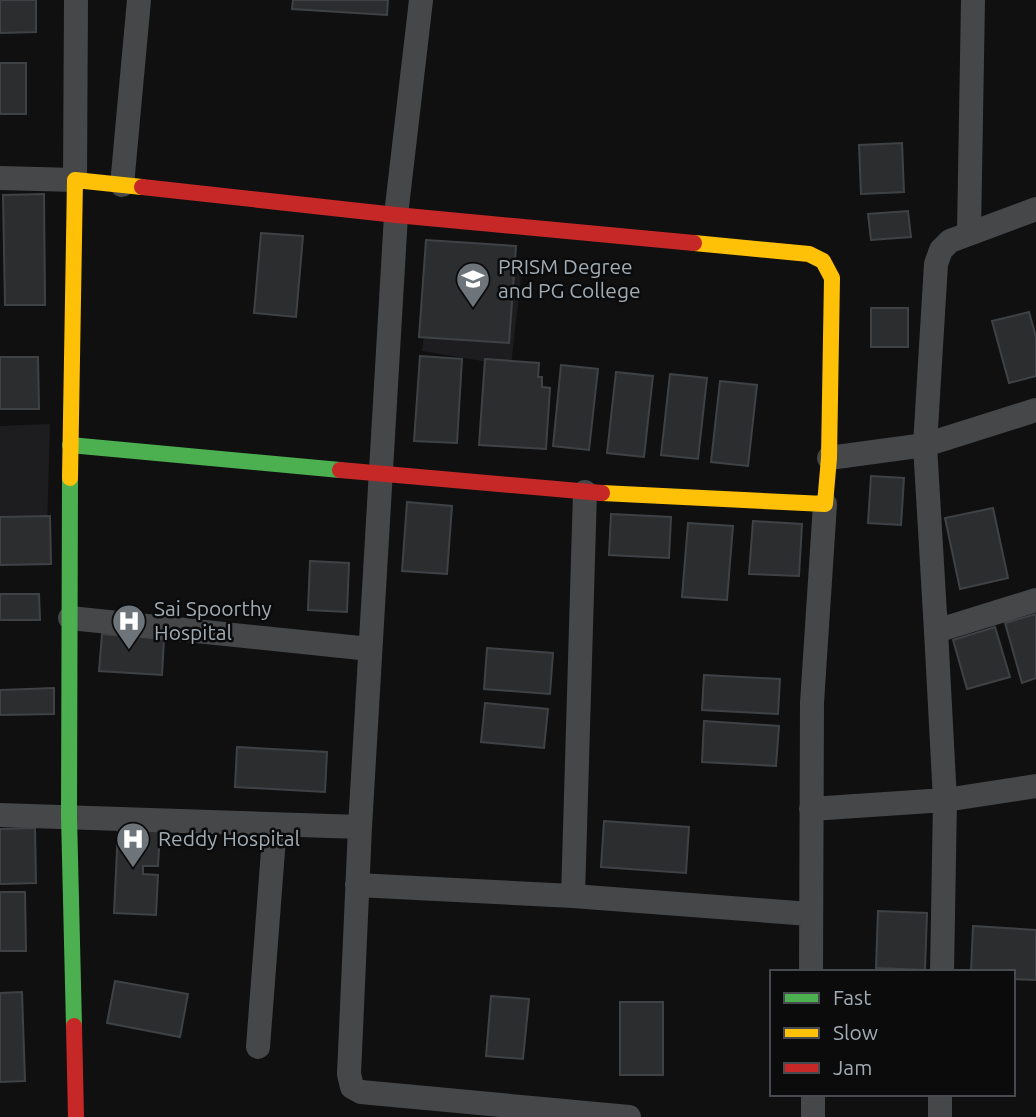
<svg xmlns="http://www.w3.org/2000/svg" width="1036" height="1117" viewBox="0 0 1036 1117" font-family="Ubuntu,sans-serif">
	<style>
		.built { fill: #1d1d1f }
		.building { fill: #2c2d2f; stroke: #3f4245; stroke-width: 2 }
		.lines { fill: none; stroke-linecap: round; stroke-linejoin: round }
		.street { stroke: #454749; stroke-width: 24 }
		.fast { stroke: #4caf50; stroke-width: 16 }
		.slow { stroke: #ffc107; stroke-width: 16 }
		.jam { stroke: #c62828; stroke-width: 16 }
		.labels { text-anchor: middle; stroke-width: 5; stroke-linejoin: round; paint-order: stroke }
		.poi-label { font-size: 21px; fill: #a0abb3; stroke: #0b0b0c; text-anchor: start }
	</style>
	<rect width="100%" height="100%" fill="#101011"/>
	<path class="built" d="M435,252L522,268L511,366L422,351Z
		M50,424L47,531L0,530V426Z"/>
	<path class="building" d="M0,0H36V32L0,33Z
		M293,0H388L387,15L292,9Z
		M0,63H26V114H0Z
		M902,143L904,192L861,194L859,145Z
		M44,194L45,305H5L3,195Z
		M908,211L911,237L871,240L868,214Z
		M261,233L303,236L296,317L254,313Z
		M426,240L516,246L509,343L419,337Z
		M871,308H908V347H871Z
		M1029,312L1036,337V376L1009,383L992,321Z
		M420,356L462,359L457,443L414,441Z
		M0,357H38L39,409H0Z
		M485,359L539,363L538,377H542V387L550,388L546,449L479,445Z
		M561,365L598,369L589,450L553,446Z
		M616,372L653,376L644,457L607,453Z
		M670,374L707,378L698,459L661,455Z
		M720,381L757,385L748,466L711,462Z
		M871,476L904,478L901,525L868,523Z
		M407,502L452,506L447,574L402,571Z
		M993,508L1008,578L960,589L945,518Z
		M611,514L671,517L669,558L609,555Z
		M50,516L51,564L0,565V517Z
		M753,521L802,524L799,576L749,574Z
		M688,523L733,526L727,600L682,597Z
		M310,561L349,563L347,612L308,610Z
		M0,594H39L40,620H0Z
		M1036,614V678L1022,683L1005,623Z
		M995,627L1010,677L967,689L953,640Z
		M102,634L164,639L162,675L99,671Z
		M487,648L553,653L550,694L484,689Z
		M704,675L780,679L778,714L702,710Z
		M54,688V714L0,715V690Z
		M485,703L548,709L544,748L481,742Z
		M704,721L779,726L776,766L702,762Z
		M237,747L327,752L325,792L235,787Z
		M604,821L689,827L686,873L601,867Z
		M35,828L36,883L0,884V829Z
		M118,829L160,831L158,866H143V874L158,875L156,915L114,913Z
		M0,892H25L26,951H0Z
		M878,911L927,913L925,970L876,968Z
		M973,926L1036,930V980L1013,979V972H971Z
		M115,981L188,994L180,1037L107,1023Z
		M22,992L25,1081L0,1082V993Z
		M491,996L529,999L523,1059L486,1056Z
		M620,1002H663V1075H620Z"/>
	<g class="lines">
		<path class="street" d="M421,0L396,215L360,827L349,1074L352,1087L361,1092L629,1117
			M0,178L75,180L76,0
			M122,185L139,0
			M969,233L973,0
			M829,458L925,445L1036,410
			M70,618L370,649
			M936,631L925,445L936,264L941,250L950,241L1036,209
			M811,809L945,800L1036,786
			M0,815L360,827
			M357,885L573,896L585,492
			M573,896L810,914
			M811,972L812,703L825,504
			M942,972L945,800L936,631L1036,600
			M258,1047L275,825
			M813,1094V1117
			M940,1117V1094"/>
		<path class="fast" d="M70,445L340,470
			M70,478L69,816L74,1026"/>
		<path class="slow" d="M70,478L75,180L142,187
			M602,493L825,504L829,458L832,278L823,261L809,254L694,243"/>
		<path class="jam" d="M142,187L396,215L694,243
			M340,470L602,493
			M74,1026L76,1117"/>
	</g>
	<defs>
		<g id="university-pin" transform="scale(1.75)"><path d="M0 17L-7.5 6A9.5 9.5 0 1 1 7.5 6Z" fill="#6e757a" stroke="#0b0b0c"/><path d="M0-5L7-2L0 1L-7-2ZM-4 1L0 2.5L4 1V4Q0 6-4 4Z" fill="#fff"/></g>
		<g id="hospital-pin" transform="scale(1.75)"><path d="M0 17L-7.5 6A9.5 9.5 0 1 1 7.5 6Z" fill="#6e757a" stroke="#0b0b0c"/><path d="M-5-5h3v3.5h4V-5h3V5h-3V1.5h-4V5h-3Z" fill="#fff"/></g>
	</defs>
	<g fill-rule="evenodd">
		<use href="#university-pin" x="473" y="279"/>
		<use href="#hospital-pin" x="129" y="621"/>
		<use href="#hospital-pin" x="133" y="839"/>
	</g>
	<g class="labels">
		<g class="poi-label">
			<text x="498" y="274">PRISM Degree<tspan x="498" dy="24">and PG College</tspan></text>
			<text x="154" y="616">Sai Spoorthy<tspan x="154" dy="24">Hospital</tspan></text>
			<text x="158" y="846">Reddy Hospital</text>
		</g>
	</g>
	<rect x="770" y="970" width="245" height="126" fill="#0b0b0c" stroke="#474b4f" stroke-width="2"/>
	<rect x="784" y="993" width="35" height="10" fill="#4caf50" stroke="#474b4f" stroke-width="2"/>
	<text x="833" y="1005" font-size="21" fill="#a0abb3">Fast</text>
	<rect x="784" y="1028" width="35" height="10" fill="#ffc107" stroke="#474b4f" stroke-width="2"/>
	<text x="833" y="1040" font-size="21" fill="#a0abb3">Slow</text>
	<rect x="784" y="1063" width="35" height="10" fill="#c62828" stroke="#474b4f" stroke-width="2"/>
	<text x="833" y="1075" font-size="21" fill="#a0abb3">Jam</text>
</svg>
